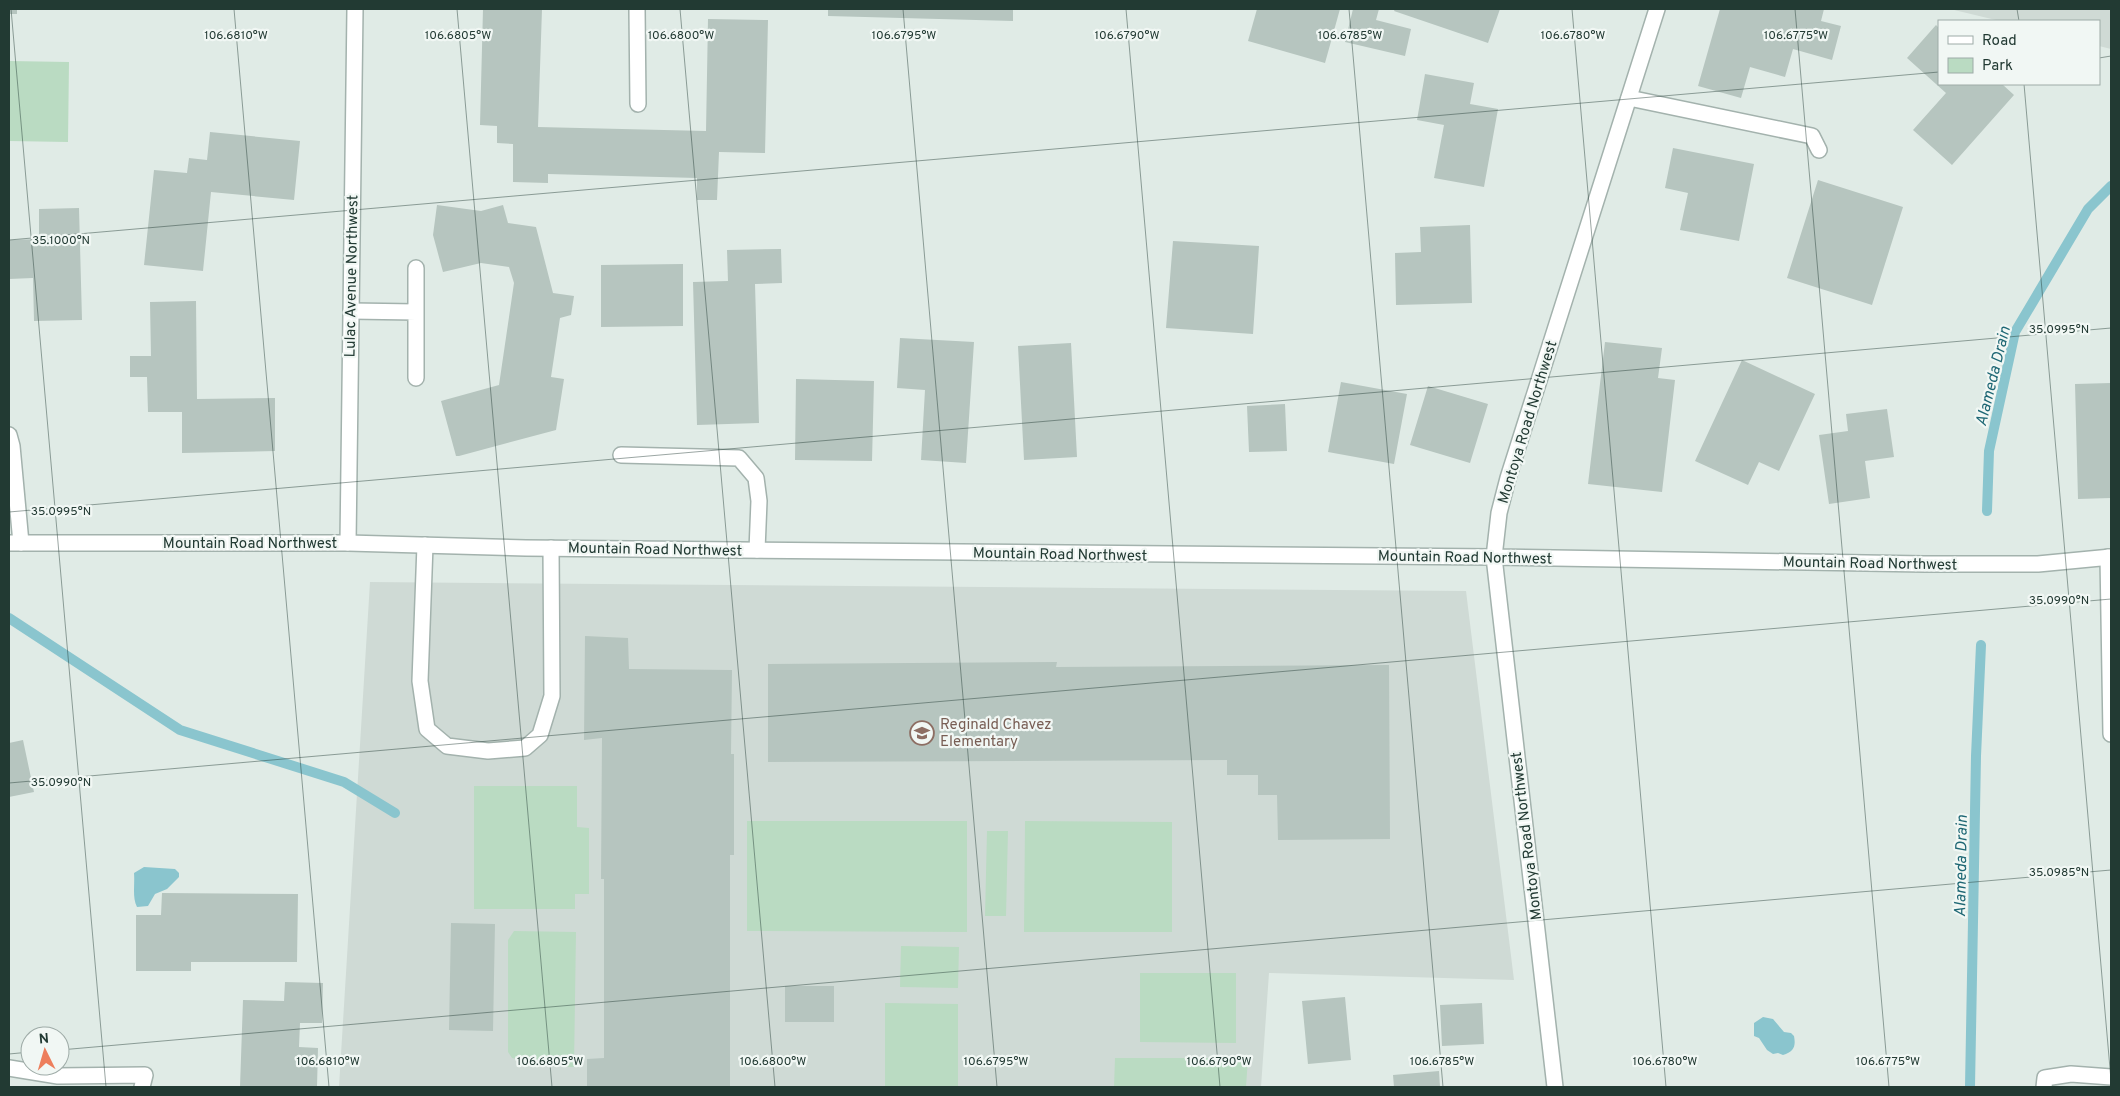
<svg xmlns="http://www.w3.org/2000/svg" width="2120" height="1096" viewBox="0 0 2120 1096" font-family="Overpass,sans-serif">
	<style>
		.built { fill: #cfdad5 }
		.green { fill: #badbc2 }
		.water { fill: #8ac5ce }
		.lines { fill: none; stroke-linecap: round; stroke-linejoin: round }
		.stream { stroke: #8ac5ce; stroke-width: 10 }
		.building { fill: #b6c5bf }
		.service-casing { stroke: #a3b2ad; stroke-width: 18 }
		.minor-casing { stroke: #a3b2ad; stroke-width: 18 }
		.tertiary-casing { stroke: #a3b2ad; stroke-width: 18 }
		.service { stroke: #fff; stroke-width: 15 }
		.minor { stroke: #fff; stroke-width: 15 }
		.tertiary { stroke: #fff; stroke-width: 15 }
		.ticks { fill: none; stroke: #223a33; stroke-width: 1; stroke-opacity: 0.45 }
		.labels { text-anchor: middle; stroke-width: 4.5; stroke-linejoin: round; paint-order: stroke }
		.street-label { font-size: 15px; fill: #223a33; stroke: #f1f7f4 }
		.education-label { font-size: 15px; fill: #785e54; stroke: #f1f7f4; text-anchor: start }
		.water-label { font-size: 16px; font-style: italic; fill: #1e6774; stroke: #f1f7f4 }
		.ticks-label { font-size: 12px; text-anchor: middle; fill: #223a33; stroke: #f1f7f4; stroke-width: 4.5; stroke-linejoin: round; paint-order: stroke }
	</style>
	<rect width="100%" height="100%" fill="#e0ebe6"/>
	<path class="built" d="M1950,9H2111V49L2099,46V21H2000Z
		M370,582L1466,591L1514,980L1269,973L1261,1087H339Z"/>
	<path class="green" d="M9,61L69,62L68,142L9,141Z
		M474,786H577V827L589,828V894H575V909H474Z
		M747,821H967V932L747,931Z
		M1025,821L1172,822V932H1024Z
		M987,831H1008L1006,916H985Z
		M514,931L576,932L574,1067H562V1060L517,1059L512,1058L508,1052V940Z
		M901,946L959,947L958,988L900,987Z
		M1140,973H1236V1043L1140,1042Z
		M885,1003L958,1004V1087H885Z
		M1115,1058H1248L1246,1087H1114Z"/>
	<path class="water" d="M144,867L175,869L179,873V877L167,889L155,894L148,906L137,907C132,897 135,885 134,873Z
		M1763,1017L1773,1019L1784,1032L1791,1033L1794,1036C1796,1046 1794,1052 1783,1055L1778,1053L1773,1054L1767,1050L1759,1038L1754,1036V1023Z"/>
	<g class="lines">
		<path class="stream" d="M1987,511L1989,451L2015,332L2088,209L2111,186
			M9,618L180,730L344,782L395,813
			M1970,1087L1976,756L1981,645"/>
	</g>
	<path class="building" d="M9,9H17V14H9Z
		M483,9H542L538,127L706,131L708,19L768,20L765,153L719,152L717,200H697V178L548,174V183L513,182V144L497,143V126L480,125Z
		M828,9H1013V21L828,16Z
		M1257,9H1340L1325,63L1248,41Z
		M1353,9H1379L1376,20L1411,29L1405,56L1345,42Z
		M1395,9H1500L1488,43L1394,11Z
		M1720,9H1824L1821,21L1841,26L1832,60L1793,49L1785,77L1750,67L1741,98L1698,86Z
		M1936,25L1939,28V84H2002L2014,95L1952,165L1913,130L1946,93L1907,58Z
		M1425,74L1474,83L1470,104L1498,109L1484,187L1434,178L1444,125L1417,120Z
		M210,132L300,141L294,200L211,192L203,271L144,265L154,170L187,173L189,158L207,160Z
		M1673,148L1754,164L1739,241L1680,230L1688,193L1665,188Z
		M1818,180L1903,207L1872,305L1787,278Z
		M437,205L481,211L503,205L508,223L536,227L553,293L574,296L571,315L560,318L551,377L564,379L556,430L459,456H456L441,401L499,385L514,283L509,267L481,263L443,272L433,235Z
		M79,208L82,320L34,321L33,278L9,279V240L39,239V209Z
		M1470,225L1472,303L1396,305L1395,253L1421,252L1420,227Z
		M1173,241L1259,246L1253,334L1166,328Z
		M781,249L782,283L755,284L759,423L697,425L693,282L728,281L727,250Z
		M683,264V326L601,327V265Z
		M196,301L197,399L275,398V451L182,453V412H148L147,377H130V356H151L150,302Z
		M900,338L974,342L966,463L921,460L925,390L897,388Z
		M1605,342L1662,348L1658,378L1675,380L1662,492L1588,484Z
		M1071,343L1077,457L1024,460L1018,346Z
		M1742,360L1815,394L1779,471L1759,462L1748,485L1695,461Z
		M796,379L874,381L872,461L795,460Z
		M1341,382L1407,394L1394,464L1328,452Z
		M2111,383V498L2078,499L2075,384Z
		M1428,386L1488,404L1470,463L1410,445Z
		M1285,404L1287,451L1249,452L1247,406Z
		M1887,409L1894,457L1865,461L1870,498L1829,504L1819,435L1848,431L1846,414Z
		M585,636L628,638L629,669L732,670L731,754H734V855H730V1087H587V1059L604,1058V879H601L602,738L584,740Z
		M1057,662L1056,667L1389,665L1390,839L1278,840L1277,795H1258V775H1227V760L768,762V664Z
		M23,740L34,792L9,797V743Z
		M162,893L298,894L297,962H191V971H136V915H161Z
		M451,923L495,924L493,1031L449,1030Z
		M285,982L323,983L322,1023H300L299,1047L318,1048L317,1087H240L243,1000L284,1001Z
		M785,986H834V1022H785Z
		M1345,997L1351,1060L1308,1064L1302,1001Z
		M1482,1003L1484,1044L1442,1046L1440,1005Z
		M1439,1071L1440,1087H1394L1393,1075Z"/>
	<g class="lines">
		<g class="service-casing">
			<path id="service" d="M637,9L638,104
				M1629,98L1812,136L1819,150
				M416,268V312
				M351,311L416,312V378
				M9,435L12,446L21,543
				M621,455L739,458L756,478L759,501L757,550
				M425,545L420,681L427,729L447,746L488,751L525,748L540,735L552,696L551,548"/>
		</g>
		<g class="minor-casing">
			<path id="minor" d="M348,543L355,9
				M1494,557L1499,513L1508,478L1657,9
				M2108,557L2111,734
				M9,1068L58,1076L145,1075L142,1087
				M2044,1087L2045,1078L2071,1074L2111,1077"/>
		</g>
		<g class="tertiary-casing">
			<path id="tertiary" d="M9,543H348L526,548L1494,557L1924,564H2038L2111,557
				M1494,557L1555,1087"/>
		</g>
		<use href="#service" class="service"/>
		<use href="#minor" class="minor"/>
		<use href="#tertiary" class="tertiary"/>
	</g>
	<path class="ticks" d="M11,9L106,1087M234,9L329,1087M457,9L552,1087M680,9L775,1087M903,9L997,1087M1126,9L1220,1087M1349,9L1443,1087M1572,9L1666,1087M1795,9L1889,1087M2017,9L2019,21M2099,58L2111,56M2024,84L2111,1080M9,240L1939,72M9,512L2111,328M9,783L2111,599M60,1050L2111,870M9,1054L30,1052"/>
	<defs>
		<g id="school-ring" transform="scale(1.25)"><circle r="9.5" fill="#f1f7f4" stroke="#8d6e63" stroke-width="1.5"/><path d="M0-5L7-2L0 1L-7-2ZM-4 1L0 2.5L4 1V4Q0 6-4 4Z" fill="#8d6e63"/></g>
	</defs>
	<g fill-rule="evenodd">
		<use href="#school-ring" x="922" y="733"/>
	</g>
	<g class="labels">
		<g class="street-label">
			<text transform="translate(351 276) rotate(-89)" y="5">Lulac Avenue Northwest</text>
			<text transform="translate(1527 422) rotate(-73)" y="5">Montoya Road Northwest</text>
			<text x="250" y="548">Mountain Road Northwest</text>
			<text transform="translate(655 549) rotate(1)" y="5">Mountain Road Northwest</text>
			<text transform="translate(1060 554) rotate(1)" y="5">Mountain Road Northwest</text>
			<text transform="translate(1465 557) rotate(1)" y="5">Mountain Road Northwest</text>
			<text transform="translate(1870 563) rotate(1)" y="5">Mountain Road Northwest</text>
			<text transform="translate(1526 836) rotate(-97)" y="5">Montoya Road Northwest</text>
		</g>
		<g class="education-label">
			<text x="940" y="729">Reginald Chavez<tspan x="940" dy="17">Elementary</tspan></text>
		</g>
		<g class="water-label">
			<text transform="translate(1992 376) rotate(-76)" y="6">Alameda Drain</text>
			<text transform="translate(1960 866) rotate(-89)" y="6">Alameda Drain</text>
		</g>
	</g>
	<g class="ticks-label">
		<text x="236" y="39">106.6810°W</text>
		<text x="458" y="39">106.6805°W</text>
		<text x="681" y="39">106.6800°W</text>
		<text x="904" y="39">106.6795°W</text>
		<text x="1127" y="39">106.6790°W</text>
		<text x="1350" y="39">106.6785°W</text>
		<text x="1573" y="39">106.6780°W</text>
		<text x="1796" y="39">106.6775°W</text>
		<text x="61" y="244">35.1000°N</text>
		<text x="2059" y="333">35.0995°N</text>
		<text x="61" y="515">35.0995°N</text>
		<text x="2059" y="604">35.0990°N</text>
		<text x="61" y="786">35.0990°N</text>
		<text x="2059" y="876">35.0985°N</text>
		<text x="328" y="1065">106.6810°W</text>
		<text x="550" y="1065">106.6805°W</text>
		<text x="773" y="1065">106.6800°W</text>
		<text x="996" y="1065">106.6795°W</text>
		<text x="1219" y="1065">106.6790°W</text>
		<text x="1442" y="1065">106.6785°W</text>
		<text x="1665" y="1065">106.6780°W</text>
		<text x="1888" y="1065">106.6775°W</text>
	</g>
	<rect width="2120" height="1096" fill="none" stroke="#223a33" stroke-width="20"/>
	<rect x="1938" y="20" width="162" height="65" fill="#f1f7f4" stroke="#9eaba7"/>
	<rect x="1948" y="36" width="25" height="8" fill="#ffffff" stroke="#9eaba7"/>
	<text x="1982" y="45" font-size="15" fill="#223a33">Road</text>
	<rect x="1948" y="58" width="25" height="15" fill="#badbc2" stroke="#9eaba7"/>
	<text x="1982" y="70" font-size="15" fill="#223a33">Park</text>
	<g transform="translate(45 1051) rotate(355)"><circle r="24" fill="#f1f7f4" stroke="#9eaba7"/>
	<path d="M0-4L9 19L0 12L-9 19Z" fill="#ed7e5c"/>
	<text y="-8" font-size="14" font-weight="bold" text-anchor="middle" fill="#223a33">N</text>
	</g>
</svg>
